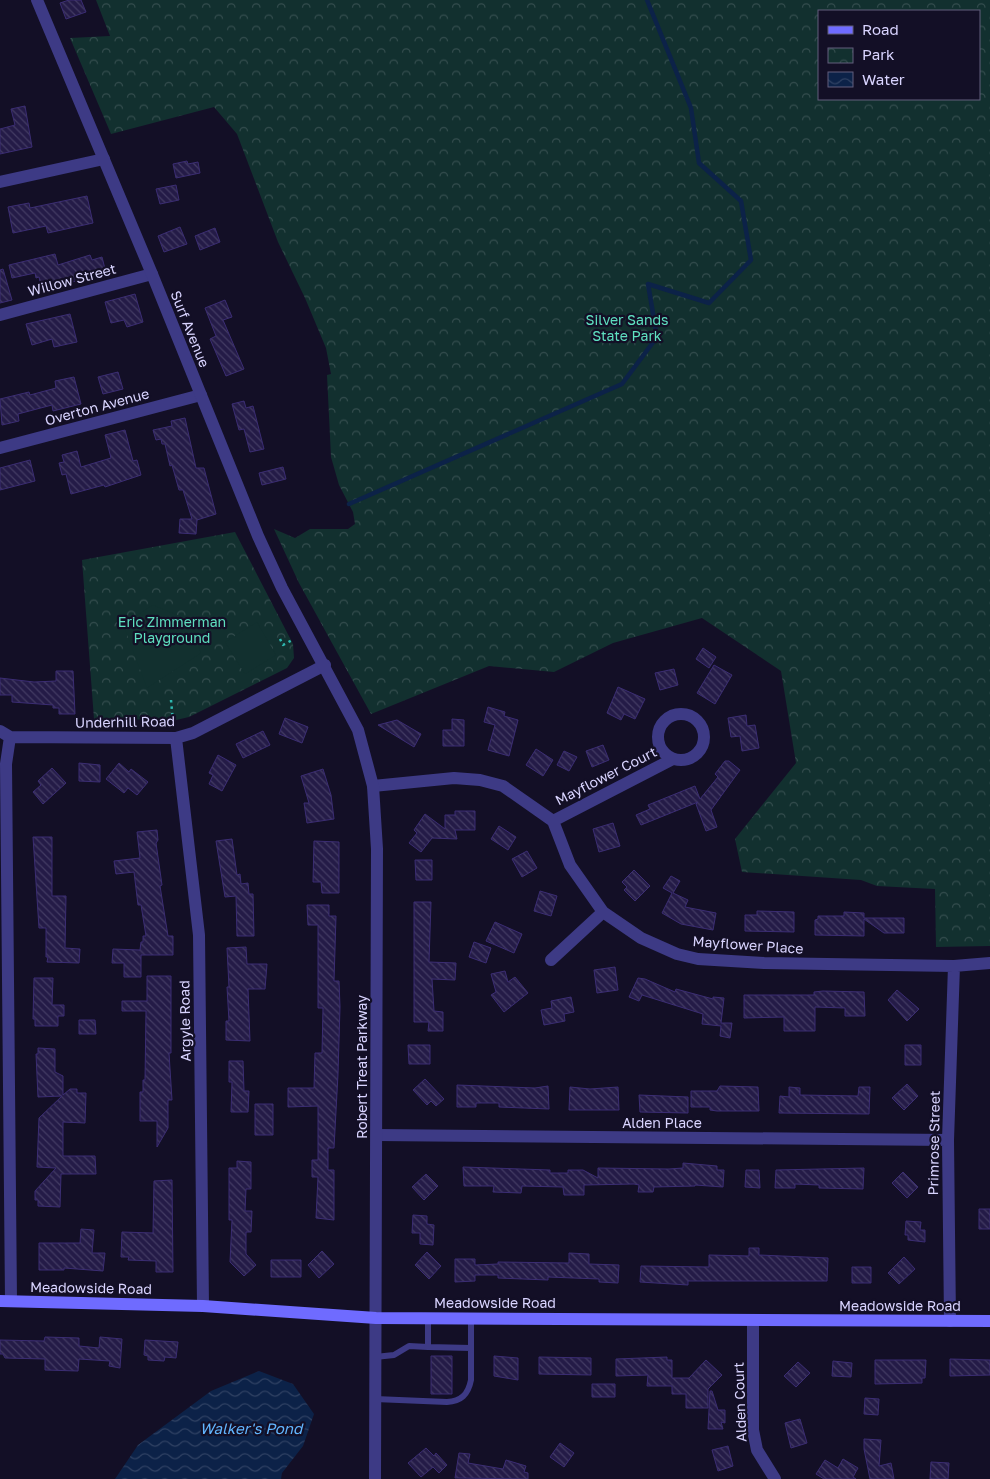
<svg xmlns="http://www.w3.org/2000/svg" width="990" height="1479" viewBox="0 0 990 1479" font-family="'Golos Text',sans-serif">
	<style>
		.park { fill: url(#park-crowns); fill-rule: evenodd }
		.pitch { fill: #12302f }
		.water { fill: url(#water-waves) }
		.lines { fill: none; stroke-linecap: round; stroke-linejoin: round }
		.stream { stroke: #0c2248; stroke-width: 4.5 }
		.building { fill: url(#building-back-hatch); stroke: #3b2d73 }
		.path { stroke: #2fb8b0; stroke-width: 2.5; stroke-dasharray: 2.5 4; stroke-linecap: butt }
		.service { stroke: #3d3a85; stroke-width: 6 }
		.minor { stroke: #3d3a85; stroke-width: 12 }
		.tertiary { stroke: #3d3a85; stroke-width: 12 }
		.secondary { stroke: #6f6bff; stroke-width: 12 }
		.labels { text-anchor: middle; stroke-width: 4.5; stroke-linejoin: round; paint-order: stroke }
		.street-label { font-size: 14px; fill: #d9d4ff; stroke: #130f26 }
		.park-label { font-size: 14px; fill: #5fe0c0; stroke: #130f26 }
		.water-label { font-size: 15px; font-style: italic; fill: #62b6ff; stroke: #130f26 }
	</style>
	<defs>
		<pattern id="park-crowns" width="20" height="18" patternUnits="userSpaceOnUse" patternTransform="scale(1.25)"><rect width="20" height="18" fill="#12302f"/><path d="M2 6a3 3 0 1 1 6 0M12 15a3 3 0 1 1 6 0" fill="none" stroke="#344d4e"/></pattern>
		<pattern id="water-waves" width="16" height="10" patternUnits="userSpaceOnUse" patternTransform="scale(1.25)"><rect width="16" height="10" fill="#0c2248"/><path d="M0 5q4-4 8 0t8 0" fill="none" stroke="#2f4163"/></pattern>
		<pattern id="building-back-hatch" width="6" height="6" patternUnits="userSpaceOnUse" patternTransform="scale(1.25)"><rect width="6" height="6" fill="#241b47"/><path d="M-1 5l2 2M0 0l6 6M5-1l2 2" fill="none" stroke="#433b63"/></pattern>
	</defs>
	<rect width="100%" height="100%" fill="#130f26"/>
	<path class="park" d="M96,0H990V946L936,947L935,889L877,886L861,880L742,872L735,839L796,763L781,671L702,618L613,643L554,672L489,666L371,714L299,583L274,529L295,538L310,529H348L355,524L353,512L339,485L331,457L327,375L331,374L326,348L305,298L278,242L237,134L214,107L111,134L70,38L110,36ZM979,11V99H819V11Z
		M235,532L293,644L294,658L287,668L189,717L176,720L94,719L82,560Z"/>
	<path class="pitch" d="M153,605L189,620L201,653L147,688L123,624Z
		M257,622L276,655L245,674L225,642Z"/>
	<path class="water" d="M259,1371L293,1384L314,1414L303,1446L282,1473L281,1479H115L138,1445L211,1391Z"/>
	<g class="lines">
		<path class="stream" d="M349,504L622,384L657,337L648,284L709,303L751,260L741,201L699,163L691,108L647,0"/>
	</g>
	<path class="building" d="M69,0H81L86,12L66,19L60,3Z
		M25,106L32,147L0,154V129L15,125L11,109Z
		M187,161L188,164L198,162L200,173L176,178L173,164Z
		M176,185L179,200L160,204L156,189Z
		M87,196L93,223L48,233L46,226L13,233L8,207L29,203L30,208Z
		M180,227L187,244L164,252L158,236Z
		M215,228L220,242L200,250L195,236Z
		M55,254L58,265L90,255L92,260L102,257L106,273L42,290L39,277L36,278L35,273L12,278L9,265Z
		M3,269L12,300L0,303V270Z
		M135,294L143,322L127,327L124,320L111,323L105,302Z
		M225,300L232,317L223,320L244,369L226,376L210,339L216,336L205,308Z
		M70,314L77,342L54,347L52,339L32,345L26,324Z
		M118,372L123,389L103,394L98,377Z
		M74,377L81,404L53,411L52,405L18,414L19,421L2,425L0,399L29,392L30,395L56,388L55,381Z
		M244,401L246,408L253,406L264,449L250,452L244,429L239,430L232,404Z
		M185,418L196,468H204L216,514L197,520L196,534L179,533L180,519H192L183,490H179L172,465L170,466L165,444H162L161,439L156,440L153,430L172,426L171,421Z
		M125,430L133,461L137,460L141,475L105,487L104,485L71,494L66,474L62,475L59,463L64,462L62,455L77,451L81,467L111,458L105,435Z
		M30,460L35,481L0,490V468Z
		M283,467L286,479L262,485L259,473Z
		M703,648L716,657L709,668L696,659Z
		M714,665L732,675L715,704L697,693Z
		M674,669L678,685L660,690L655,673Z
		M56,671H73L75,714H59V708H53V705L12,702V695H0V678L34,682L56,681Z
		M618,687L645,699L635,719L624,714L621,720L607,713Z
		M488,707L505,712L504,716L518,720L509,756L488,750L495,725L484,722Z
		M746,715L747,726L755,725L759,748L742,751L740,736L731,737L728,718Z
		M285,718L308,727L302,743L279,734Z
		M452,719L464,720V746H443V730H452Z
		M397,720L421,734L414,747L378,725Z
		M263,731L270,745L243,758L236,744Z
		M603,745L609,760L592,767L586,751Z
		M536,749L553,760L543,776L526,765Z
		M564,751L577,757L569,771L557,765Z
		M218,755L236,765L222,791L209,784L213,775L209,773Z
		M725,761H729L740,770L711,810L717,827L706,831L696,804L698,802L641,825L636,815L650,809L648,805L695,786L700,799L718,777L715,774Z
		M79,763L100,765V782L79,781Z
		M119,763L129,772L131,769L148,782L137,795L128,788L124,793L106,779Z
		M52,768L66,783L43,804L33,792L41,785L38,781Z
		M323,769L331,795L334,819L307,823L304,803H309L301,776Z
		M455,811H475V830H455L457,839L432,838L421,852L409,843L417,833L414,830L425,814L445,829V815H455Z
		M613,823L620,846L599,852L593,829Z
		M499,826L516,837L508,850L491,839Z
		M157,830L158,840L156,843L162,885L160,886L168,936H173V955H141V977H124V963H112L113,949L140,950L141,942H143V936H146L141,905H138L134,872L116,874L114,861L140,858L137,832Z
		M33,837H52V896H66L65,948L80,949L79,963L47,962L48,957H46V928H39Z
		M232,839L237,875L240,874L241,884L248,883L249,894H253L254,936H237L236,896L225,897L216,841Z
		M314,841L339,842V893H322L321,882H313Z
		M527,851L537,868L522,877L512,859Z
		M415,860H432V880H416Z
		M634,870L650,886L635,901L624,890L627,887L622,882Z
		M671,876L680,881L673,893L688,900L685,907L716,913L713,930L681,924L662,913L672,893L663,888Z
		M540,891L557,896L551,916L534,911Z
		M414,902H431L429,962L456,963L455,980L432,979L434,1011L443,1012V1031H428L429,1022H414Z
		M307,905H329V916H336L334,981H339L340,1007L338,1074L334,1148H328V1170H334V1220L316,1218L318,1177H312V1160H318V1106L288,1107V1088H314L315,1053H322L323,1008H318V925H308Z
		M757,911L794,912V932L745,931V915H757Z
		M844,912L864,913V918H904V933H884L864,919V936L815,935V920L818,919V916H844Z
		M495,922L522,934L514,953L486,941Z
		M474,942L491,948L486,963L469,957Z
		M246,947L247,964H267L265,989H248L250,1041L226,1040V1021H229L227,987H229L227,948Z
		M615,967L618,990L597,993L594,970Z
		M505,971L508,982L515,977L528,993L504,1012L491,995L496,992L491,974Z
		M147,976H171V1053H169L172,1100H168V1128L157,1147V1121H140V1092H143V1080H145L146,1011H122V1001H147Z
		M34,978H53L52,1005H64V1016H58V1026H35V1019H33Z
		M638,978L645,979L675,992L676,989L713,999V997L724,998L721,1023H732L730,1038L720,1036L721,1026L702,1024L703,1014L642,995L639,1001L629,997Z
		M897,990L919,1009L907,1021L888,1000Z
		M823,991L864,992L865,1016H845V1008L815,1007V1031H784V1017L744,1018V995H814V992Z
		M571,997L574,1012L564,1014L565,1021L544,1025L541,1010L552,1008L551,1001Z
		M79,1020H95L96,1034H79Z
		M408,1045H430V1064H409Z
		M905,1045H921V1065H905Z
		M38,1048L55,1049V1072L63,1076V1095L70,1089H77V1093H86L85,1123L63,1122V1156H95L96,1174H61L60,1207L38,1206V1200H35V1191L56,1168L37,1167L39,1118L62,1096L38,1097L36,1054H38Z
		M229,1061H243L244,1091H249L248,1112H231L232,1082H229Z
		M425,1079L444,1099L436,1106L431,1101L427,1105L413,1090Z
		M907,1084L918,1096L904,1110L892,1098Z
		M457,1085L535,1088L548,1086L549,1109L499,1107V1103H476V1107H457Z
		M720,1086L758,1087L759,1111H717L710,1110V1107H691V1091H717Z
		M570,1087L590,1089L618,1087L619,1110H569Z
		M789,1087L800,1088V1095L858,1096L859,1087H870L869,1114L779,1113L780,1096L789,1097Z
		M639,1095L688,1097V1113L640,1112Z
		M255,1104H273V1135H255Z
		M237,1161L251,1162V1189H246L245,1211H252L251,1232H246V1254L256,1265L244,1276L230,1262L232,1220H229V1168H237Z
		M683,1163L717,1166V1170H724L723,1187L695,1185V1186L654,1187L653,1192H638L639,1185L634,1184L584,1185V1195H564L563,1187L522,1186L521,1193L493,1192L494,1186H464L463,1167L550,1170V1173H568V1170H583L598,1178V1168L669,1169L683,1168Z
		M864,1168L863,1189L819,1188V1185L795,1184V1188H775L776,1170Z
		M746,1170H759L760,1188L745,1187Z
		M903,1172L918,1187L907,1198L892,1183Z
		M426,1174L438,1186L424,1200L412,1187Z
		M172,1180L173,1272H156V1261L128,1260L129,1257H121L122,1232L153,1233L154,1181Z
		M979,1209H990V1229H979Z
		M413,1215L427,1216V1224L434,1225L433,1245L420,1244V1233H412Z
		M906,1221L921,1222L920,1230H925V1242L908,1240V1235H905Z
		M81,1229L94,1230L92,1253H105L103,1271L64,1268V1270H39V1243H80Z
		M749,1248H759V1255L828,1258L827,1281H688V1285L640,1282L641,1266L709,1267V1255L749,1256Z
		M322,1251L334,1264L319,1278L308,1265Z
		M427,1252L441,1266L429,1279L415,1265Z
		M569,1253L589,1254V1264L619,1265L618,1283L599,1282V1279L548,1277V1280L498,1278V1275H475V1281L455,1282V1259H475V1265L498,1264V1262L569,1263Z
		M904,1257L915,1269L899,1284L888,1273Z
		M271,1260H301V1277H271Z
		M852,1267H871V1283H852Z
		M45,1337L79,1338V1346L99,1348L100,1337L122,1339L120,1368L109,1366L110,1361L79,1359L78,1371L45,1370V1359L5,1358L3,1354H0V1340L44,1341Z
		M145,1340L178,1342L176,1358L165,1357L164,1361L148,1360V1356L144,1355Z
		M431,1356H452V1394H431Z
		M494,1356L518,1358V1380L494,1376Z
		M539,1357L591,1358V1375L539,1374Z
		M667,1357V1360H672V1378H689L706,1360L722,1375L708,1389V1408H686V1394H672V1386H647L648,1375L616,1376V1359Z
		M950,1359L990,1360V1375L950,1376Z
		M875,1360H926L925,1378H922V1383L875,1384Z
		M833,1361L852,1363L851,1377L832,1376Z
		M798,1362L810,1373L796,1387L784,1376Z
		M592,1384H615V1397H592Z
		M710,1391H712L718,1410H725V1423L721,1422L723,1429H708Z
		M865,1398L879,1399L878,1415L864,1414Z
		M800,1419L807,1443L791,1448L785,1423Z
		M864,1439L881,1440L879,1466L891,1463L894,1479H870L864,1449Z
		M560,1443L574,1453L564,1467L550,1457Z
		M728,1446L733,1466L718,1471L712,1450Z
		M426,1448L434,1456L436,1453L447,1465L439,1473L433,1467L421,1477L408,1463Z
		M459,1453L470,1454L468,1463L503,1469L506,1460L526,1466L524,1472L528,1473V1479L455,1478Z
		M843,1459L858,1468L853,1477L856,1479H824L816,1474L825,1460L838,1468Z
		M931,1462L949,1463L948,1479H930Z"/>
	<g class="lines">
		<path class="path" d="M280,639L283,645L294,639
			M171,700L173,722"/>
		<path class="service" d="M428,1318V1347L471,1348
			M375,1357L394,1355L409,1346L428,1347
			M375,1399L447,1402C461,1401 468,1395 471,1380V1318"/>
		<path class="minor" d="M0,182L104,159
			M0,315L152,274
			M0,448L201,395
			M658 737a23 23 0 1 1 46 0a23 23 0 1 1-46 0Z
			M0,731L10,737L176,738L193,733L325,665
			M10,737L6,764L11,1301
			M176,738L199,935L203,1306
			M373,786L454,778L480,780L503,786L553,821L570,865L603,912L641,938L677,954L698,959L764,963L954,966L990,963
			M553,821L673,759
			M551,960L603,912
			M377,1135L948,1140
			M753,1320V1430L757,1450L775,1479
			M950,1321L948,1140L954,966"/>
		<path class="tertiary" d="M37,0L152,274L258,536L282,588L358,730L373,786L377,849L375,1479"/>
		<path class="secondary" d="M0,1301L203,1306L376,1318L990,1321"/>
	</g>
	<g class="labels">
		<g class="street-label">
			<text transform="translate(72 280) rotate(-15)" y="5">Willow Street</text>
			<text transform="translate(190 329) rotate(68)" y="5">Surf Avenue</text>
			<text transform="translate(97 407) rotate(-15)" y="5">Overton Avenue</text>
			<text transform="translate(125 722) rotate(-1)" y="5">Underhill Road</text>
			<text transform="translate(606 776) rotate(-27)" y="5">Mayflower Court</text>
			<text transform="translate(748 945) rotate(4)" y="5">Mayflower Place</text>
			<text transform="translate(185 1021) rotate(-91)" y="5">Argyle Road</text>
			<text transform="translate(362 1067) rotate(-90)" y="5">Robert Treat Parkway</text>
			<text x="662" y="1128">Alden Place</text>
			<text transform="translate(934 1143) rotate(-89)" y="5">Primrose Street</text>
			<text transform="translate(91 1288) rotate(1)" y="5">Meadowside Road</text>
			<text x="495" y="1308">Meadowside Road</text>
			<text x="900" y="1311">Meadowside Road</text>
			<text transform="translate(740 1402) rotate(-92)" y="5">Alden Court</text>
		</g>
		<g class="park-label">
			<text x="627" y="325">Silver Sands<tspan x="627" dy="16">State Park</tspan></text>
			<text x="172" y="627">Eric Zimmerman<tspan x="172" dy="16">Playground</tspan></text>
		</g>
		<g class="water-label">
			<text x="251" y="1434">Walker's Pond</text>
		</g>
	</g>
	<rect x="818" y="10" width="162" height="90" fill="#130f26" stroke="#625e7d"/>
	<rect x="828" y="26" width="25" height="8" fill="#6f6bff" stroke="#625e7d"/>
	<text x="862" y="35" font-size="15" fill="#d9d4ff">Road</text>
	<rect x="828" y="48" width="25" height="15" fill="url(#park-crowns)" stroke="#625e7d"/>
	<text x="862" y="60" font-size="15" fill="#d9d4ff">Park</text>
	<rect x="828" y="72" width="25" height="15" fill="url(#water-waves)" stroke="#625e7d"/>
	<text x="862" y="85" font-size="15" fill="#d9d4ff">Water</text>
</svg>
